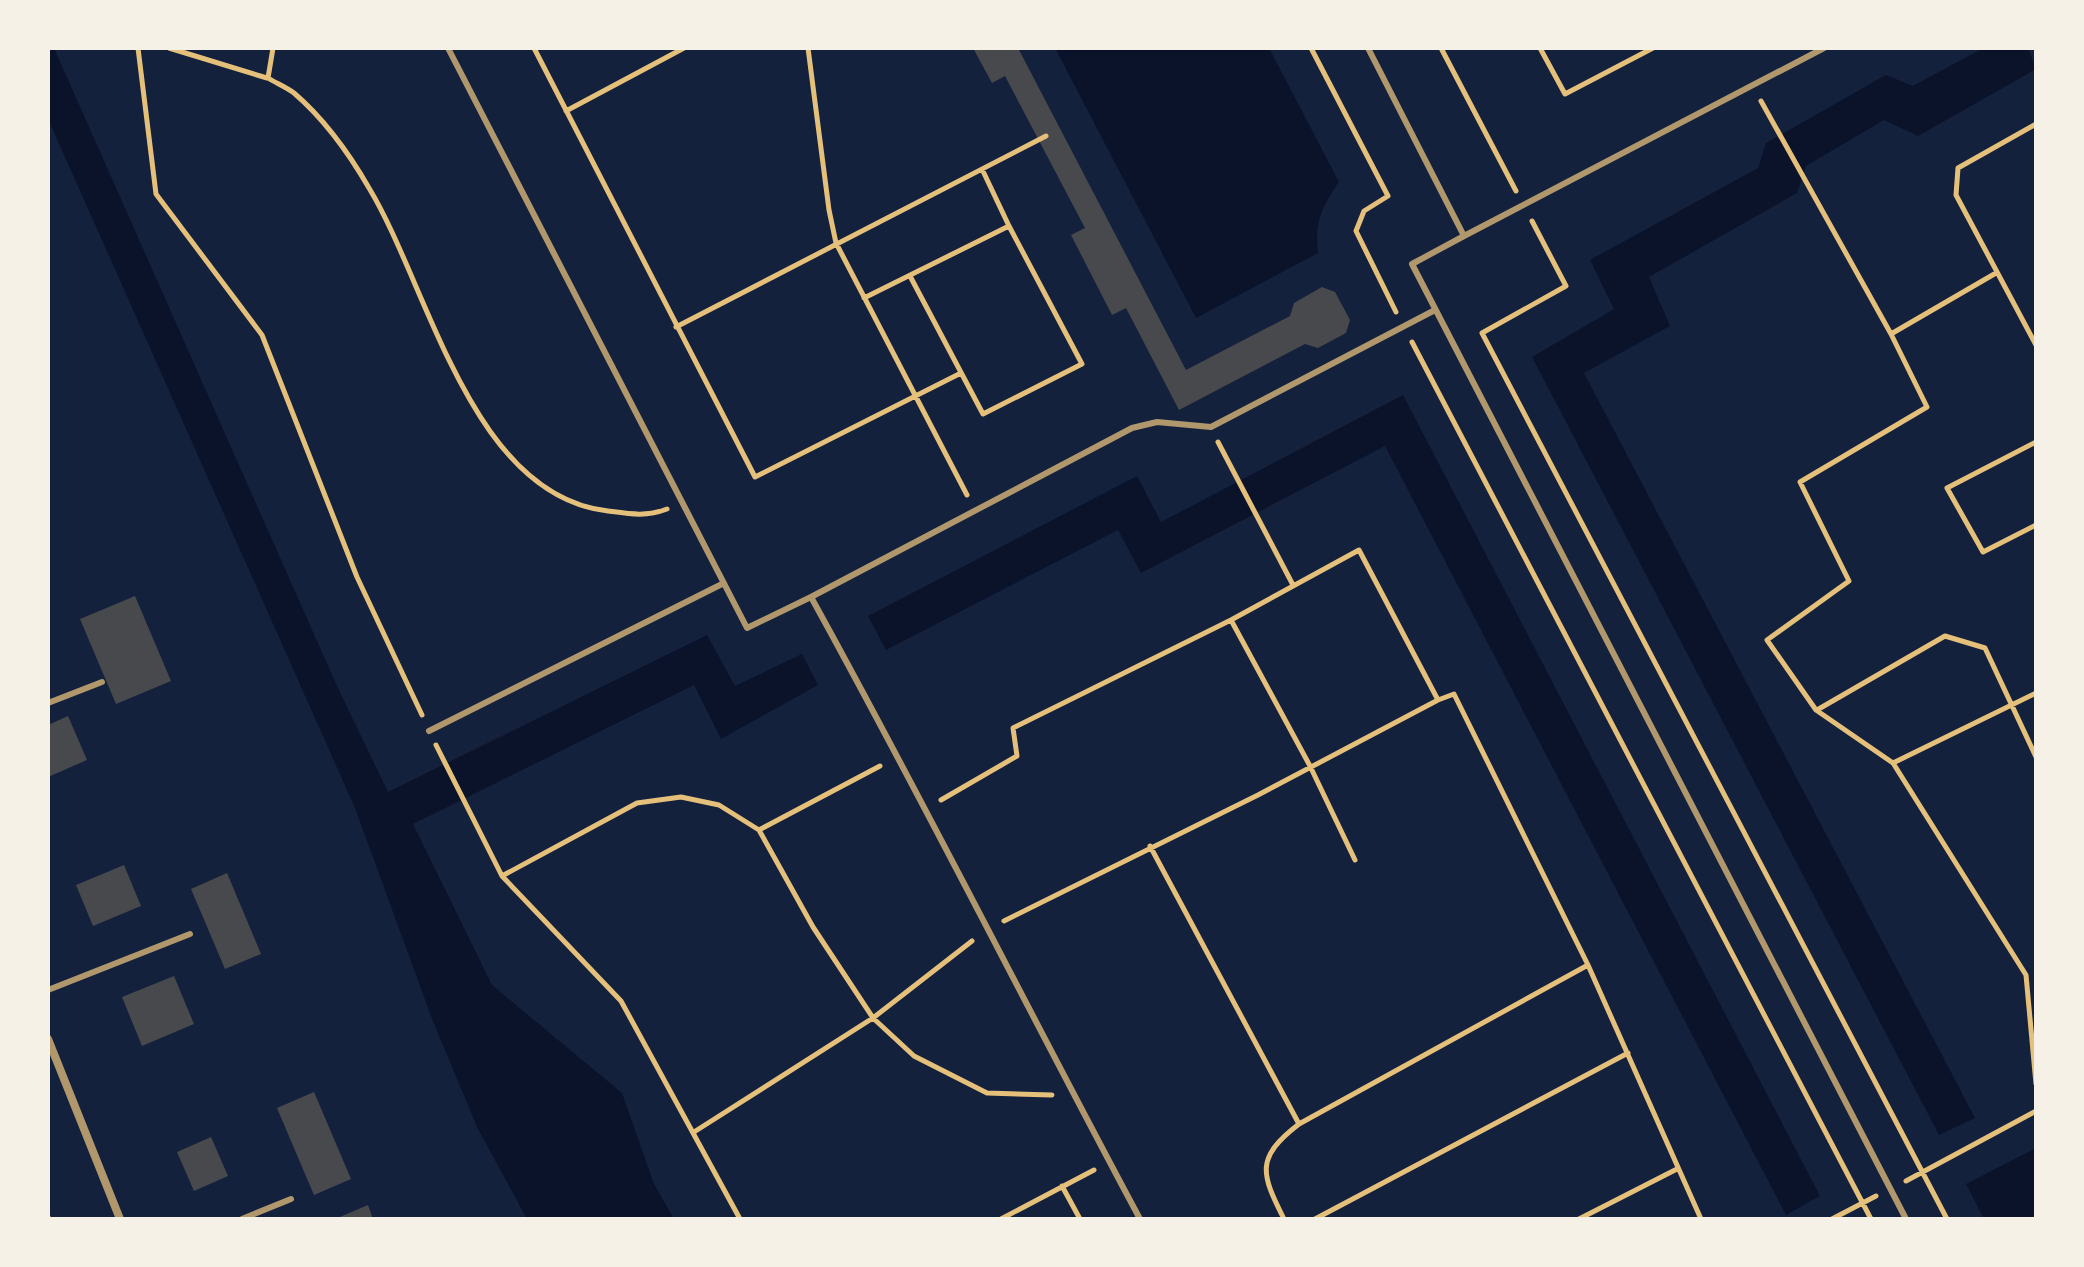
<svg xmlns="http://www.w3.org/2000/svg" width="2084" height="1267" viewBox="0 0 2084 1267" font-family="Lato,sans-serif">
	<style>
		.water { fill: #0b132b }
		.building { fill: #48494c }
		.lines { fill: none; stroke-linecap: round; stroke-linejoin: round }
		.path { stroke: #e5c07b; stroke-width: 5 }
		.service { stroke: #b1986c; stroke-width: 6 }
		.minor { stroke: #b1986c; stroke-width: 8 }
	</style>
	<rect width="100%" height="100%" fill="#14213d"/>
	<path class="water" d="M48,48H54L337,686L388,792L707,635L735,686L802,654L818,685L721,739L694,685L413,824L492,985L622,1093L654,1184L674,1219H527L477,1127L432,1019L355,808L48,119Z
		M1055,48H1269L1339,182C1322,207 1314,222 1318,253L1196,318Z
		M1983,48H2028L2036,69L1918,136L1884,120L1806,166L1797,193L1649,277L1670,326L1584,373L1975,1118L1939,1135L1532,357L1614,309L1590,260L1758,168L1766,143L1886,75L1913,86Z
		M1403,395L1820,1196L1786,1215L1385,446L1141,573L1118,530L886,650L868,616L1137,476L1161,522Z
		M2036,1148V1219H1984L1966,1184Z"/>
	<path class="building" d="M973,48H1018L1186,370L1290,316L1294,303L1322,287L1335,292L1350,320L1346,333L1318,348L1305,344L1179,410L1126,308L1112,315L1071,235L1085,228L1005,76L992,83Z
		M135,596L171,681L116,704L80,619Z
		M68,716L87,760L48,777V725Z
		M124,865L141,906L93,926L76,885Z
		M227,873L261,954L225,969L191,889Z
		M174,976L194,1024L142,1046L122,997Z
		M314,1092L351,1179L314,1195L277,1108Z
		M211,1137L228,1176L194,1191L177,1152Z
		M368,1205L373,1219H335Z"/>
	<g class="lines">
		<path class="path" d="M138,48L156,194L262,335L357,577L422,715
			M169,48L267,78
			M273,48L268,78C276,83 286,87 294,93C323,118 350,155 369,188C429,287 471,496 608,511C630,514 646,517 667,509
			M534,48L755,477L961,373
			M808,48L829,210L836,243L967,495
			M1311,48L1388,196L1364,211L1356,231L1396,312
			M1441,48L1516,191
			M1540,48L1565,94L1653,48
			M1761,101L1891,334L1927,407L1800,482L1849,581L1767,640L1816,710L1893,763L2026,975L2036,1084
			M566,111L684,48
			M2036,124L1958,168L1956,195L2036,345
			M1532,221L1566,286L1482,333L1947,1219
			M910,276L983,414L1082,364L1009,226L982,169
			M864,298L1009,226
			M676,327L1046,136
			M1891,334L1996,273
			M1412,342L1871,1219
			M1218,442L1293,585
			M2036,442L1947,488L1983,552L2036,525
			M1231,620L1310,766L1355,860
			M1817,710L1945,636L1985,648L2036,757
			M436,745L502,876L621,1001L740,1219
			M1893,763L2036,693
			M941,800L1017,756L1013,728L1231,620L1359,550L1438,700L1454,694L1588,965L1701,1219
			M759,830L880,766
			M1150,846L1299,1124
			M502,876L637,803L681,797L719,805L759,830L813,927L873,1018L914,1056L987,1093L1052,1095
			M1004,921L1258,795L1438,700
			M694,1132L873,1018L972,941
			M1906,1181L2036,1111
			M1062,1186L1080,1219
			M48,1217L49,1219
			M1001,1219L1094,1170
			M1284,1219C1261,1173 1255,1158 1299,1124L1588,965
			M1315,1219L1628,1053
			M1579,1219L1677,1169
			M1832,1219L1876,1196"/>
		<path class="service" d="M448,48L747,628L811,597C925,803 1029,1012 1140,1219
			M1368,48L1464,236L1412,264L1906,1219
			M1464,236L1824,48
			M811,597L1132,428L1157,422L1211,427L1435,310
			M48,703L102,682
			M429,731L724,583
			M48,990L190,934
			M242,1219L291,1199"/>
		<path class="minor" d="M48,1039L120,1219"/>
	</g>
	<rect width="2084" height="1267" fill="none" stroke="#f6f1e7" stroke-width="100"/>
</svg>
